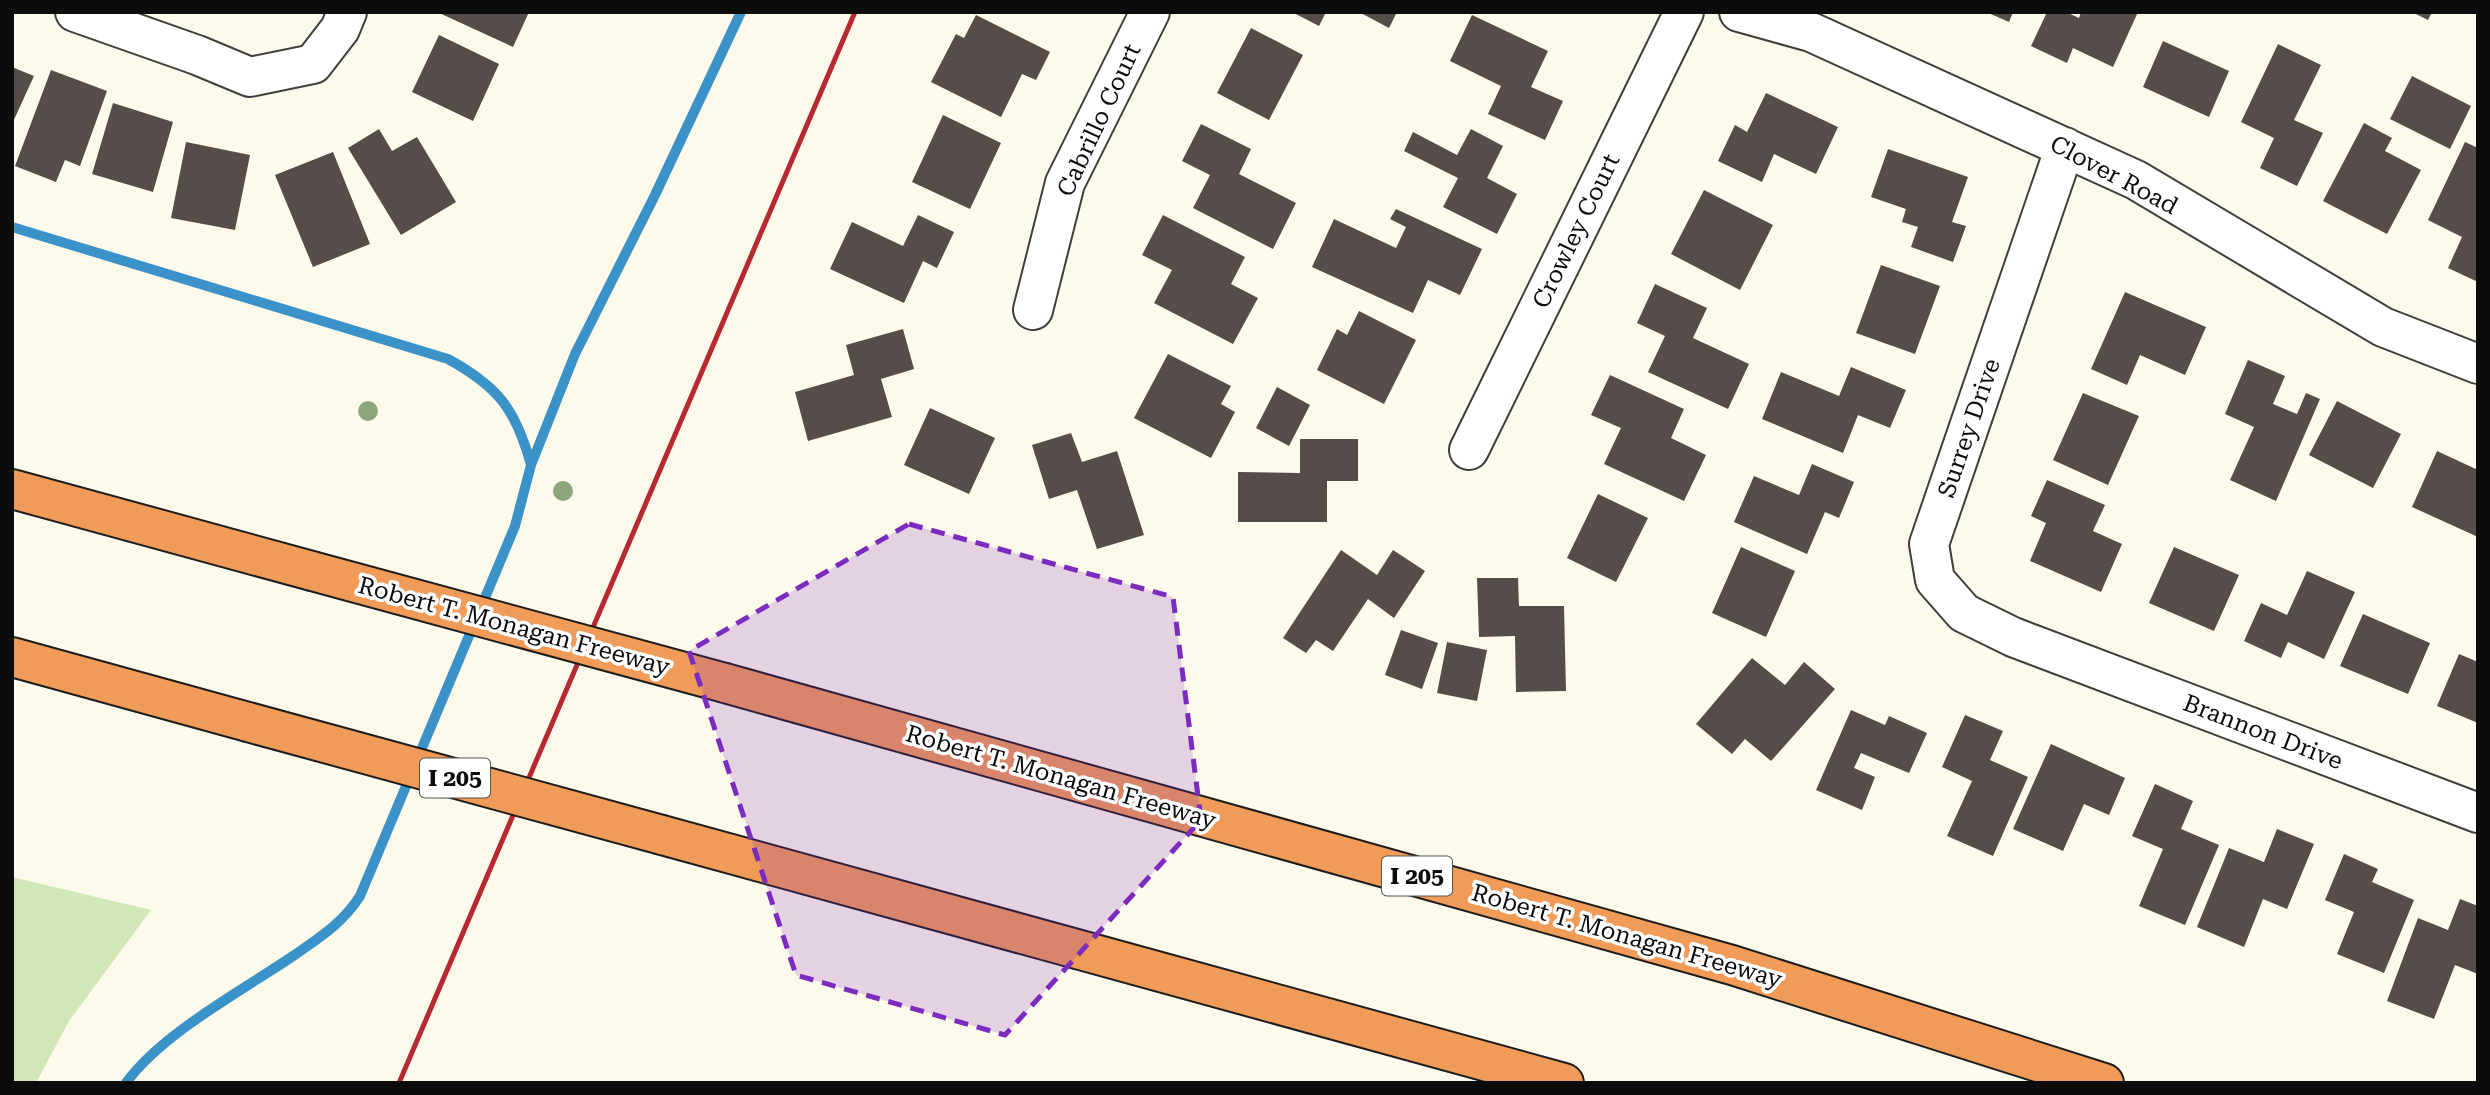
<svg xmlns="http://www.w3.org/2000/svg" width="2490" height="1095" viewBox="0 0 2490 1095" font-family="'Roboto Serif',serif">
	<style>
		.green { fill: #d1e7b7 }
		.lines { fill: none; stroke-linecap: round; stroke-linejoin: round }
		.stream { stroke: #3b92c9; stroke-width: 10 }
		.building { fill: #544d49 }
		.minor-casing { stroke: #3f3f3f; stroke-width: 42 }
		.highway-casing { stroke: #1d1d1d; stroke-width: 42 }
		.minor { stroke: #fff; stroke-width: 38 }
		.highway { stroke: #f09b58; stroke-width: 38 }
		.rail { stroke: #b72932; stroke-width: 5 }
		.highway-bridge-casing { stroke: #1d1d1d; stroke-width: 42; stroke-linecap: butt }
		.highway-bridge { stroke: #f09b58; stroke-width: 38 }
		.tree { fill: #8ca67b }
		.marked { fill: #7b2cbf; fill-opacity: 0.2; stroke: #7b2cbf; stroke-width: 5; stroke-dasharray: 14 9; stroke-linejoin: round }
		.labels { text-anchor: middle; stroke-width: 7; stroke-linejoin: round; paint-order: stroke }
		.shield { fill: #fff; stroke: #555; stroke-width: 2 }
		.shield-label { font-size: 23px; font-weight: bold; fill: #0c0c0c }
		.street-label { font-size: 24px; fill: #0c0c0c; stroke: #fff }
	</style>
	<rect width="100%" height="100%" fill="#fefaeb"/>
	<path class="green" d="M12,877L151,910L69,1021L36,1083H12Z"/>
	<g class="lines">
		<path class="stream" d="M12,227L448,359C499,387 516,410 531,465
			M126,1083C161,1034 243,990 293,956C319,938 343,923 360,896L515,526L531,465L575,354L655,195L741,12"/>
	</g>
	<path class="building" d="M437,12H529L513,47Z
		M1292,12H1326L1319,26Z
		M1359,12H1397L1389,28Z
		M1986,12H2013L2009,22Z
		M2047,12H2066L2079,18L2081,12H2138L2113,67L2073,48L2067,63L2031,46Z
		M2412,12H2432L2428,20Z
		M976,15L1050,52L1036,80L1022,74L1001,117L931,82L956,34L964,38Z
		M1472,15L1548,51L1531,87L1563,101L1545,140L1488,114L1501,86L1450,61Z
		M1251,28L1303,55L1269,120L1217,93Z
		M439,35L499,64L473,121L412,92Z
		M2163,41L2229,71L2209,117L2143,87Z
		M2278,44L2321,65L2294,120L2323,133L2297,186L2260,168L2274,138L2241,122Z
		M12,67L34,76L12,124Z
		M51,70L107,91L80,166L65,160L56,182L15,166Z
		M2412,76L2471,106L2450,149L2390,119Z
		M1766,93L1838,127L1816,174L1774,154L1762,182L1718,161L1735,125L1747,132Z
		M113,103L173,122L153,192L92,174Z
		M943,115L1001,143L970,209L912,182Z
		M2364,123L2392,138L2385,151L2421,170L2387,234L2323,201Z
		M1201,124L1251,149L1239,174L1296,203L1273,249L1193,208L1210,175L1182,161Z
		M379,129L392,151L417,137L456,202L401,235L348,148Z
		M1471,129L1503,146L1487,178L1517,194L1497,234L1443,207L1458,178L1404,151L1413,132L1457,155Z
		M186,142L250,155L235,230L171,218Z
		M2465,142L2478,148V282L2448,268L2462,237L2428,220Z
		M1888,149L1968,177L1952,222L1966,226L1953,262L1911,247L1918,227L1902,222L1906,209L1871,197Z
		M333,152L370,244L313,267L275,175Z
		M1704,190L1773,225L1740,290L1671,254Z
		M1396,209L1482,249L1460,295L1428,280L1413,313L1312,267L1334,219L1396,248L1406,227L1390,219Z
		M918,215L954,232L937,268L923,261L904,303L830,269L852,222L903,246Z
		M1163,215L1245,257L1231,284L1258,298L1233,344L1154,303L1172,270L1142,255Z
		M1881,265L1940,286L1915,354L1856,333Z
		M1655,284L1707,308L1693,338L1749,364L1728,409L1648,372L1665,336L1637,323Z
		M2125,292L2206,327L2185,375L2140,355L2127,385L2091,369Z
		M1359,311L1416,340L1384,404L1317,370L1337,329L1347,335Z
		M903,329L914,369L881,379L892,417L808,441L795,392L854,375L846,345Z
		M1168,354L1231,386L1221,404L1235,412L1211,458L1134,418Z
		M2248,360L2285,376L2273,404L2297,414L2306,393L2320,399L2276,501L2230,480L2254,427L2225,414Z
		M1851,367L1906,390L1890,428L1858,415L1843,453L1762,419L1781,372L1839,396Z
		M1610,375L1684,409L1671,438L1706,455L1684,501L1604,464L1621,428L1591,415Z
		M1277,387L1310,405L1289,446L1256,428Z
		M2083,393L2139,416L2108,485L2053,460Z
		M2337,401L2401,434L2373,488L2309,455Z
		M930,408L995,438L969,494L904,465Z
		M1071,433L1082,462L1117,451L1144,535L1097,549L1077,490L1049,499L1032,445Z
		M1300,439H1358V481H1327V522H1238V472L1300,473Z
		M2437,451L2478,470V537L2412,507Z
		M1812,464L1854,482L1839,518L1825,512L1807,554L1734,522L1754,476L1799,495Z
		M2047,480L2105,505L2093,531L2122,544L2101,592L2030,561L2046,523L2031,516Z
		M1598,494L1648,518L1616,582L1567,558Z
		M1741,547L1795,571L1766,637L1712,613Z
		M2174,547L2239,575L2214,631L2149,603Z
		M1341,550L1377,575L1393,550L1425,571L1394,618L1368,599L1333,651L1316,640L1306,653L1283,638Z
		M2307,571L2355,592L2324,659L2288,642L2281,658L2244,641L2261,603L2287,615Z
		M1477,578H1518L1519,606H1564L1566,691L1516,692L1515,636L1479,637Z
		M2363,614L2430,643L2408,694L2340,666Z
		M1401,630L1438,643L1422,689L1385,675Z
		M1447,642L1487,650L1477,701L1437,693Z
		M2459,654L2478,662V723L2437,706Z
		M1752,658L1785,685L1804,662L1835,689L1771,761L1745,739L1732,754L1696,724Z
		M1851,710L1885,725L1889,716L1927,733L1909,773L1861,753L1854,768L1875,777L1862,810L1816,790Z
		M1965,715L2003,731L1990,760L2028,777L1993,856L1947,836L1972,781L1942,767Z
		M2051,744L2125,778L2109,815L2084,804L2063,851L2013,829Z
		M2155,784L2193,801L2181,829L2219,845L2185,925L2139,906L2163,849L2132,836Z
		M2277,829L2314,844L2287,909L2263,899L2244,947L2197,927L2229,848L2264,862Z
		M2344,854L2378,869L2372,882L2414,900L2384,973L2337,954L2354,912L2325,900Z
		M2460,899L2478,906V974L2455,965L2434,1019L2387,1001L2418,918L2448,930Z"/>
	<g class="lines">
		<g class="minor-casing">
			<path id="minor" d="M75,12L197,55L250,77L313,64L340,29L347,12
				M1739,12L1811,32L2136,180L2383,327L2478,364
				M2065,147L1929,544L1935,580L1964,613L2013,637L2478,813
				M1033,310L1065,183L1150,12
				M1469,450L1684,12"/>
		</g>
		<g class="highway-casing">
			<path id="highway" d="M12,489L312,571
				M12,657L248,722
				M725,683L1732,965L2104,1083
				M662,835L1564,1083"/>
		</g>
		<use href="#minor" class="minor"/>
		<use href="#highway" class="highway"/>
		<path class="rail" d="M399,1083L855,12"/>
		<g class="highway-bridge-casing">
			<path id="highway-bridge" d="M312,571L725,683
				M248,722L662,835"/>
		</g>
		<use href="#highway-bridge" class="highway-bridge"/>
	</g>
	<g class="tree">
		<circle cx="368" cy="411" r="10"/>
		<circle cx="563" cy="491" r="10"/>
	</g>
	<path class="marked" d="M909,524L1173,597L1201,820L1005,1035L796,975L689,651Z"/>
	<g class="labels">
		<g class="shield">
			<rect x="420" y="758.5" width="70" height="39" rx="5"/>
			<rect x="1382" y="856.5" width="70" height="39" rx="5"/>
		</g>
		<g class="shield-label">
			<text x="455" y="786">I 205</text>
			<text x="1417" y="884">I 205</text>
		</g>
		<g class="street-label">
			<text transform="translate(1099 120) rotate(-65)" y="8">Cabrillo Court</text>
			<text transform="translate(2114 175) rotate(28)" y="8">Clover Road</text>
			<text transform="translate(1576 231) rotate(-64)" y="8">Crowley Court</text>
			<text transform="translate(1969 428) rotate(-71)" y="8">Surrey Drive</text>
			<text transform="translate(514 626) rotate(15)" y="8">Robert T. Monagan Freeway</text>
			<text transform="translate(2263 732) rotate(21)" y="8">Brannon Drive</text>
			<text transform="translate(1061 777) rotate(16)" y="8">Robert T. Monagan Freeway</text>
			<text transform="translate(1627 936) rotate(16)" y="8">Robert T. Monagan Freeway</text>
		</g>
	</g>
	<rect width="2490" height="1095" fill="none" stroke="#0c0c0c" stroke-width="28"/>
</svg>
